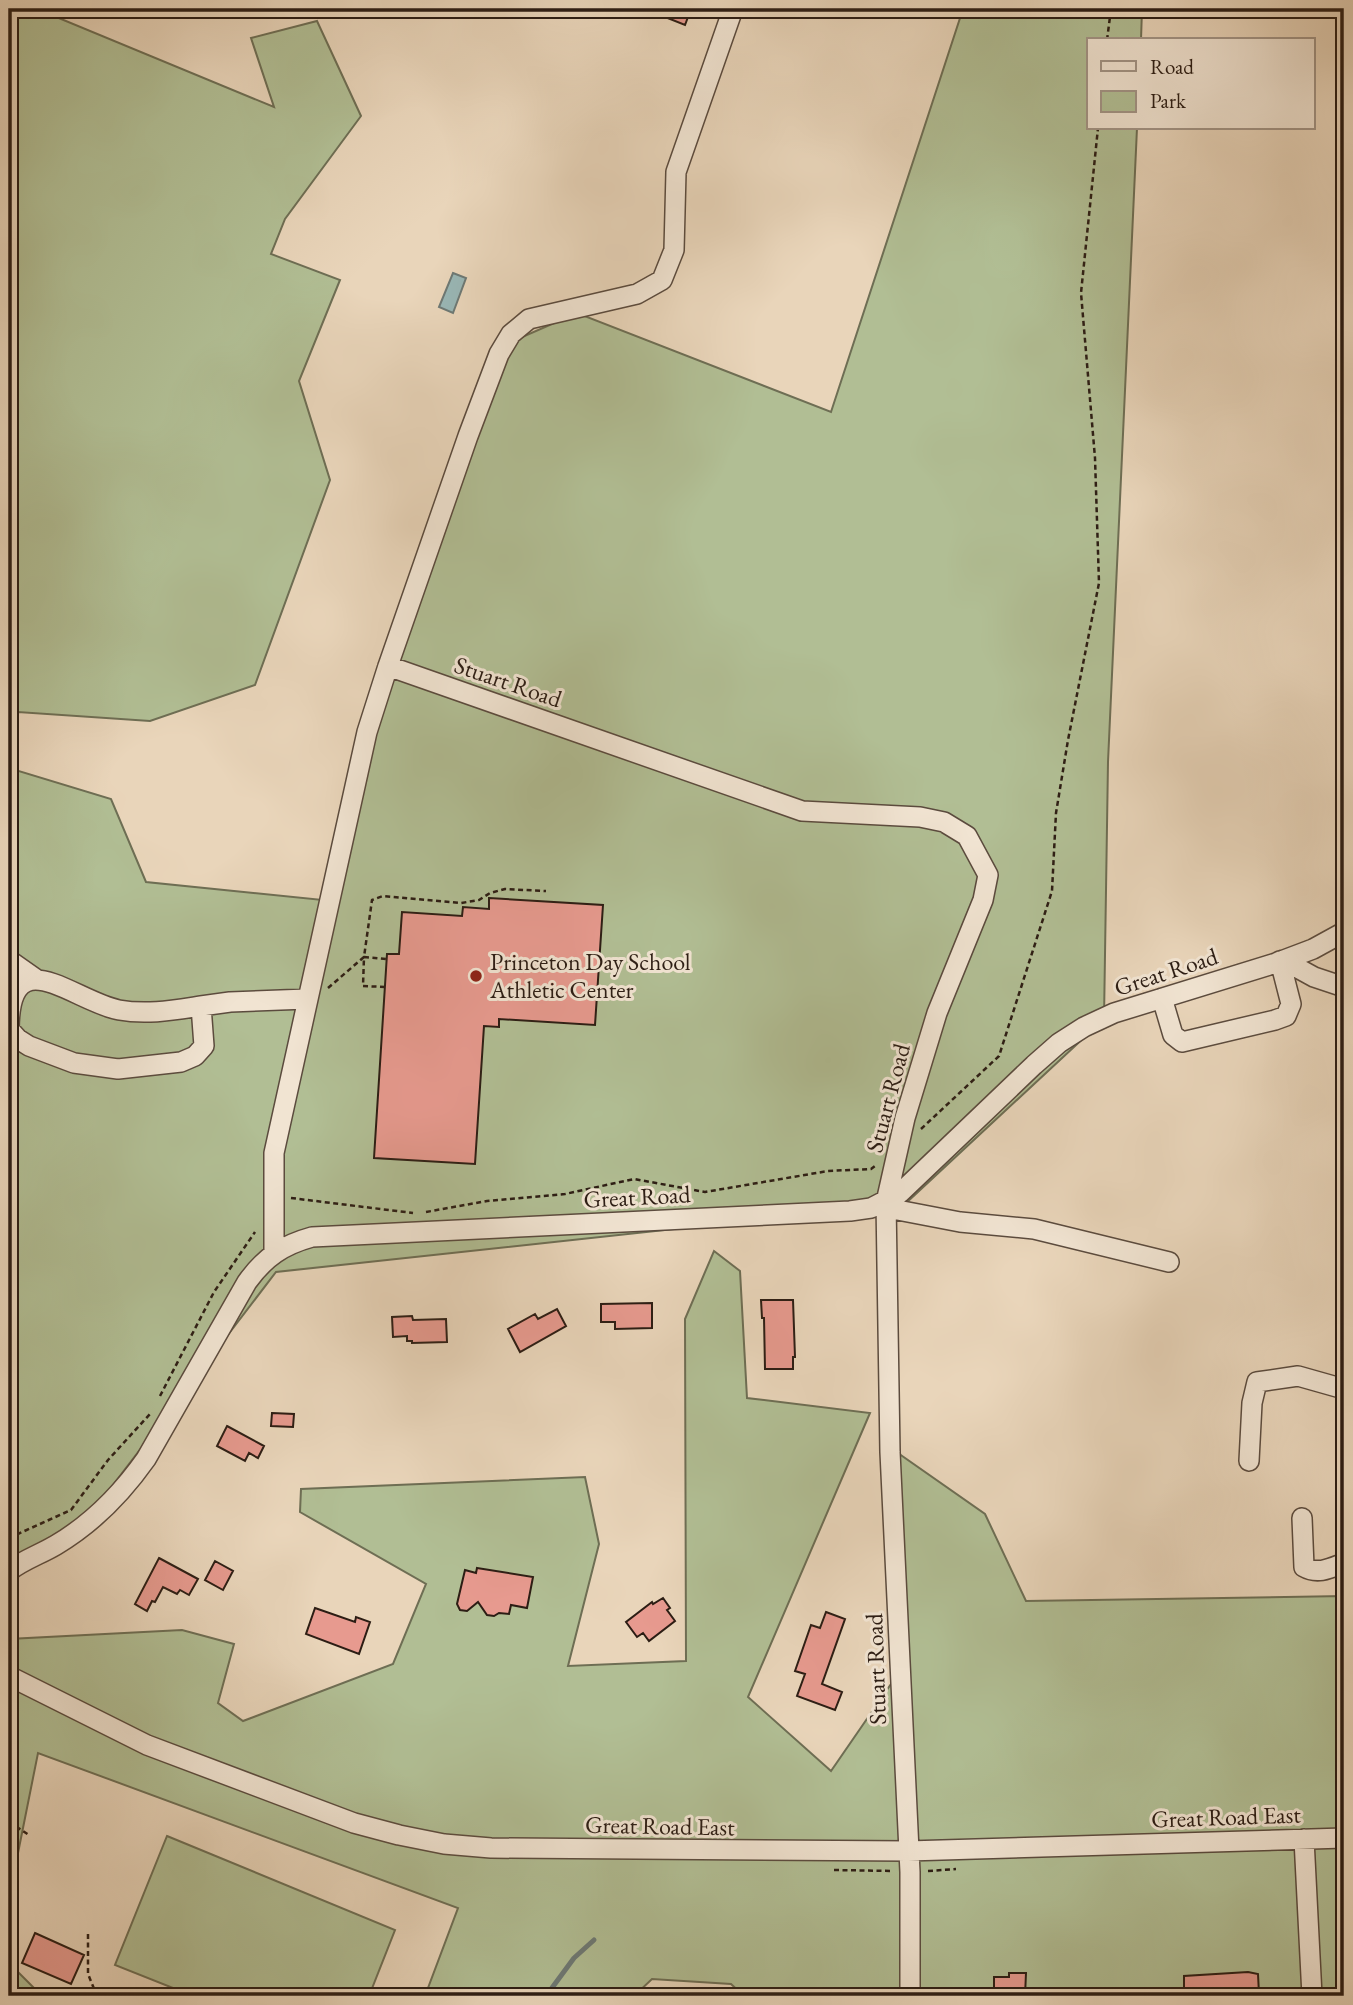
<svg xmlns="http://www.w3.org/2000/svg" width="1353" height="2005" viewBox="0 0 1353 2005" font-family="'EB Garamond',serif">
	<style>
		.green { fill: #b1be94; stroke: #6e6e54; stroke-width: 2 }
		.water { fill: #99b7b6; stroke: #6d7975; stroke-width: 2 }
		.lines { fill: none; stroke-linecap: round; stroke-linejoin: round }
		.stream { stroke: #6d7975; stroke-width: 5 }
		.building { fill: #e79a8f; stroke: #2c1d14; stroke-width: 2 }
		.minor-casing { stroke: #5b4b3e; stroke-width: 22 }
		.path { stroke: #2c1d14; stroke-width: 2.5; stroke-dasharray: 5 3.5; stroke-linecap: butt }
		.minor { stroke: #f1e4d2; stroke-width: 19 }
		.poi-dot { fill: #8f2418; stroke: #f1e4d2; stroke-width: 2.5 }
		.labels { text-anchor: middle; stroke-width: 6; stroke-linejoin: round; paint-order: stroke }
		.street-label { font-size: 24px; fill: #2c1d14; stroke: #f1e4d2 }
		.poi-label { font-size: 24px; fill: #2c1d14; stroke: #f1e4d2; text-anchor: start }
	</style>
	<rect width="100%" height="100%" fill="#e9d5ba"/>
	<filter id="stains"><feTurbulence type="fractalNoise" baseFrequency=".00286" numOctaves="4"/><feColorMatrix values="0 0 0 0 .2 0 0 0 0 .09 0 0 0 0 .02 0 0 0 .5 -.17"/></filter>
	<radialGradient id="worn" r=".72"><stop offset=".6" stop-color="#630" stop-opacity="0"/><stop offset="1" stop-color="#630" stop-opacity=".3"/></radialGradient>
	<path class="green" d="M9,9H37L274,107L251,38L317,21L361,116L285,219L271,254L340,280L299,381L330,480L255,685L150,721L18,712L9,748Z
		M963,9H1142L1141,40H1089V128H1137L1108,762L1104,1019L905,1204L276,1272L93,1511L9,1583V768L111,799L146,882L332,901L349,795L479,418L513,341L577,313L831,412Z
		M714,1251L740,1271L747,1398L870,1413L748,1697L831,1771L902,1668L885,1444L985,1514L1026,1601L1344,1596V1996H744L731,1984L652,1979L634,1996H425L458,1908L38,1753L9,1898V1639L182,1630L234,1644L218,1703L243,1721L393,1664L426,1584L300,1512L301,1489L585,1477L599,1544L568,1666L686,1661L685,1319Z
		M167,1836L395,1930L369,1996H193L115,1965Z
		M9,1963L42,1996H9Z"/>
	<path class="water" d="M453,273L466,278L453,313L439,307Z"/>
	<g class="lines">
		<path class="stream" d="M546,1996L574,1958L594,1940"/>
	</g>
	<path class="building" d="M645,9H691L685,25Z
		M489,898L603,905L595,1025L499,1019V1027L484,1026L475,1164L374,1158L387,954H399L402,912L462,916L463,907L489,909Z
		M761,1300H793L795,1357H793V1369H765L764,1318H762Z
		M652,1303V1328L615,1329V1322H601V1304Z
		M557,1309L566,1326L520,1352L508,1329L535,1314L538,1319Z
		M412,1316L413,1320L446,1319L447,1342L412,1343V1341H407V1336L393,1337L392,1317Z
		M272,1413L294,1414L293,1427L271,1426Z
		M227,1426L264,1446L258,1458L249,1453L245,1461L217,1446Z
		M159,1558L198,1579L189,1595L180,1590L177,1594L163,1587L155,1602L152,1601L147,1611L135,1604Z
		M215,1561L233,1571L223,1590L205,1580Z
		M477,1568L533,1577L527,1608L511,1605L509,1614L499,1613L494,1616L487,1615L478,1602L467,1611L460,1610L457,1604L465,1570L476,1573Z
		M663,1598L670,1608L667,1610L675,1621L649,1641L643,1633L637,1637L626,1622L652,1602L653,1604Z
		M315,1608L355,1622L356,1617L370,1622L359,1654L306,1634Z
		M826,1612L845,1619L822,1684L842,1692L835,1710L797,1696L805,1674L795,1671L811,1625L820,1628Z
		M35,1933L84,1955L71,1984L22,1963Z
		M1248,1972L1258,1974L1259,1994L1184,1996V1976Z
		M1009,1973H1026L1025,1996H994V1977H1009Z"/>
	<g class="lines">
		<g class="minor-casing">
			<path id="minor" d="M388,666L802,811L920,817L944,822L967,836L988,875L983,900L937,1013L905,1118L886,1202L890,1452L910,1872V1996
				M9,960L36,979
				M1283,960L1314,977L1344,987
				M1162,998L1173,1035L1182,1042L1275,1020L1286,1016L1291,1004L1280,961
				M201,1006C174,1010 147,1015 119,1010C73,1001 10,937 9,1029L18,1039L29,1046L74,1063L118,1069L181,1062L195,1056L204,1046L201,1006L230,1002L307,999
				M887,1208L960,1222L1034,1229L1169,1262
				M274,1252V1153L367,732L388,666L468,436L499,354L511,334L529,319L637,294L662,280L674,250L676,172L733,9
				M1249,1461L1252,1403L1257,1382L1298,1376L1344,1389
				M1302,1518L1304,1567C1318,1575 1331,1568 1344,1563
				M9,1571C23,1560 41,1554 56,1545C93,1523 122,1493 146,1459L247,1282C265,1257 283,1245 312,1237L850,1211L871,1208L900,1193L1034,1065L1059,1043L1084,1027L1114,1013L1276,963L1313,949L1344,932
				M9,1676L147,1745L354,1823L399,1835L444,1844L491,1848L908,1851L1344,1838
				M1304,1839L1312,1996"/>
		</g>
		<path class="path" d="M1107,40L1111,9
			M385,987L363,986L364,957L387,959
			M328,988L364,957L372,900L383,896L461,903L479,900L490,893L505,889L546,891
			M921,1129L999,1056L1052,891L1056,813L1068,740L1099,583L1095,458L1081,293L1098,128
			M291,1198L413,1213
			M426,1212L487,1201L565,1194L634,1179L705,1192L828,1171L871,1169L875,1166
			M160,1396L214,1292L255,1232
			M9,1538L71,1510L108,1460L150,1414
			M9,1822L29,1835
			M834,1870L893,1871
			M928,1871L956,1869
			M88,1934V1974L97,1996"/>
		<use href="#minor" class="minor"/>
	</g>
	<circle class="poi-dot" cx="476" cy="976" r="7"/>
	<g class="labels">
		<g class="street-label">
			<text transform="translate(508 682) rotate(19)" y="8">Stuart Road</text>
			<text transform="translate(1166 972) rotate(-18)" y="8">Great Road</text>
			<text transform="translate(888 1098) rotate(-75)" y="8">Stuart Road</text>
			<text transform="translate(637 1197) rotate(-3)" y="8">Great Road</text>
			<text transform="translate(876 1669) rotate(-92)" y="8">Stuart Road</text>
			<text transform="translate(1226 1817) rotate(-2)" y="8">Great Road East</text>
			<text transform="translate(660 1826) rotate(1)" y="8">Great Road East</text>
		</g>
		<g class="poi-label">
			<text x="490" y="970">Princeton Day School<tspan x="490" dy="28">Athletic Center</tspan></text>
		</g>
	</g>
	<rect width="1353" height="2005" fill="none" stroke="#e9d5ba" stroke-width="35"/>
	<rect x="10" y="10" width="1332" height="1984" fill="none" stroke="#2c1d14" stroke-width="3.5"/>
	<rect x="18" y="18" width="1318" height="1970" fill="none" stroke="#2c1d14" stroke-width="2"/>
	<rect x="1087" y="38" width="228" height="91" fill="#f1e4d2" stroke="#a29486" stroke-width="2"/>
	<rect x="1101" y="61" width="35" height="10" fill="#f1e4d2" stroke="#a29486" stroke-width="2"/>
	<text x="1150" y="74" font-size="21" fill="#2c1d14">Road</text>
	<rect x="1101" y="91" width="35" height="21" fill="#b1be94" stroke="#a29486" stroke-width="2"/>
	<text x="1150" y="108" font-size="21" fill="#2c1d14">Park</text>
	<rect width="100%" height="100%" filter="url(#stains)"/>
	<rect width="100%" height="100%" fill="url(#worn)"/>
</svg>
